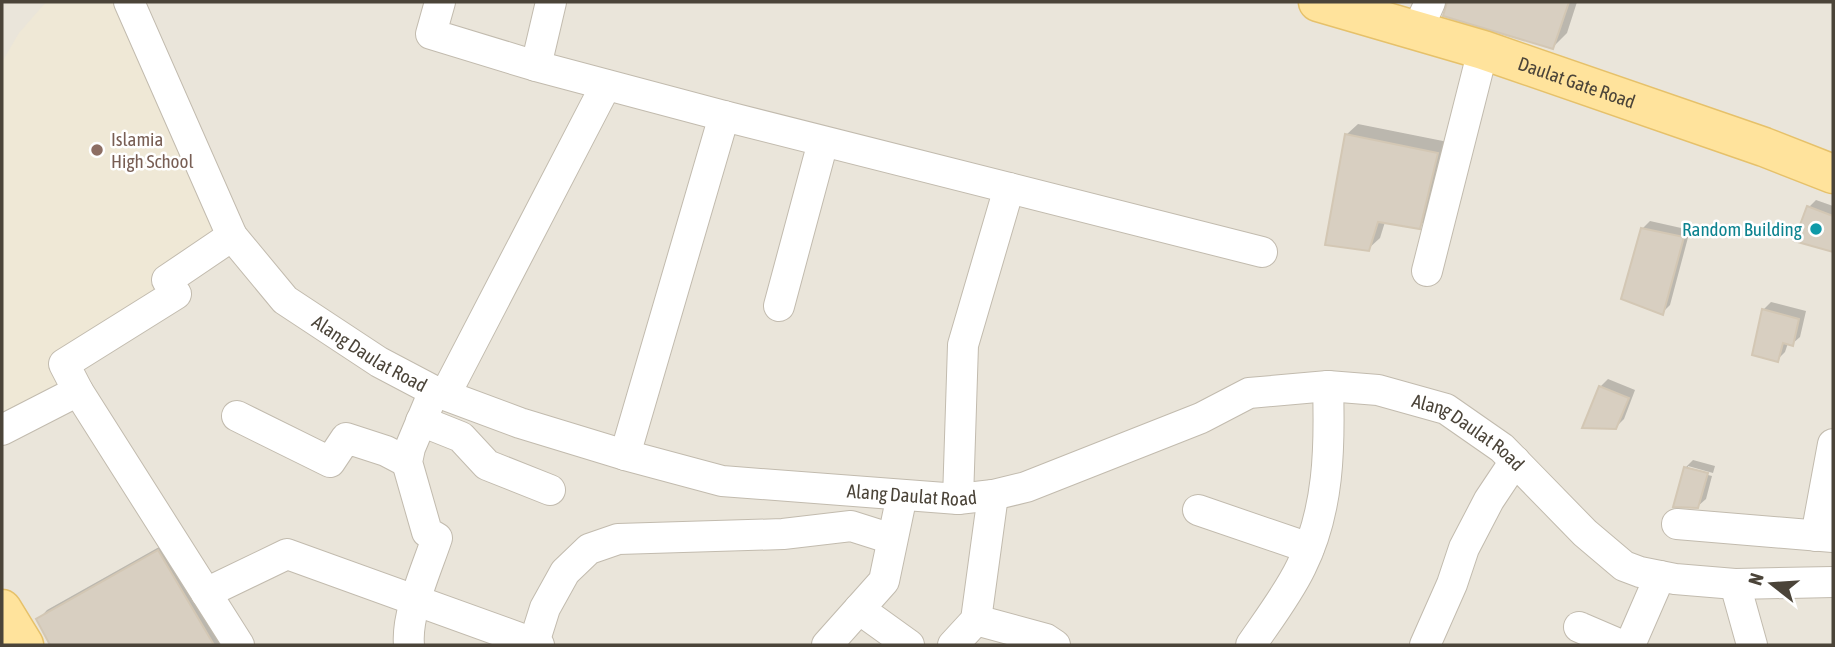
<svg xmlns="http://www.w3.org/2000/svg" width="1835" height="647" viewBox="0 0 1835 647" font-family="'Asap Condensed',sans-serif">
	<style>
		.residential { fill: #eae5da }
		.education { fill: #efe8d6 }
		.shadow { fill: #0003 }
		.building { fill: #d8cfc1; stroke: #d3c7b4; stroke-width: 2 }
		.lines { fill: none; stroke-linecap: round; stroke-linejoin: round }
		.minor-casing { stroke: #c2bbae; stroke-width: 32 }
		.major-casing { stroke: #e6c16a; stroke-width: 41 }
		.minor { stroke: #fff; stroke-width: 30 }
		.major { stroke: #ffe39c; stroke-width: 38 }
		.education-dot { fill: #8d6e63; stroke: #fff; stroke-width: 2.5 }
		.culture-dot { fill: #0f9aa8; stroke: #fff; stroke-width: 2.5 }
		.labels { text-anchor: middle; stroke-width: 5; stroke-linejoin: round; paint-order: stroke }
		.street-label { font-size: 19px; fill: #4b4439; stroke: #fff }
		.education-label { font-size: 19px; fill: #785e54; stroke: #fff; text-anchor: start }
		.culture-label { font-size: 19px; fill: #0d838f; stroke: #fff; text-anchor: end }
	</style>
	<rect width="100%" height="100%" fill="#f6f3ec"/>
	<path class="residential" d="M2,2H1833V645H2Z"/>
	<path class="education" d="M46,2H129L228,238L64,364L78,391L2,430V62L19,33Z"/>
	<path class="shadow" d="M1448,2H1577L1567,33L1553,47L1445,14Z
		M1358,124L1448,142L1430,215L1419,227L1385,222L1380,238L1368,249L1346,135Z
		M1816,200L1833,206V251L1797,239L1809,207Z
		M1650,221L1690,230L1670,305L1662,313L1642,229Z
		M1771,302L1806,311L1800,337L1792,344L1788,343L1785,352L1777,360L1754,354L1764,309Z
		M1608,379L1635,390L1624,419L1616,427L1600,387Z
		M1693,460L1715,466L1713,473L1688,466V470L1712,476L1706,499L1698,506L1685,468Z
		M168,542L231,645H52L38,620L47,610Z"/>
	<path class="building" d="M1447,2H1569L1553,49L1443,16Z
		M1345,134L1438,153L1420,229L1378,222L1369,251L1325,245Z
		M1807,206L1833,216V252L1794,241Z
		M1641,228L1684,237L1663,315L1621,299Z
		M1762,309L1799,319L1793,346L1783,343L1778,362L1752,355Z
		M1599,386L1629,398L1616,429L1582,428Z
		M1684,467L1708,473L1698,508L1673,507Z
		M158,550L214,645H50L36,619Z"/>
	<g class="lines">
		<g class="minor-casing">
			<g id="minor">
				<path id="s1" d="M129,2L232,236L285,300L379,362L434,391L520,423L625,455L722,481L958,499L993,495L1026,487L1201,418L1249,393L1328,386L1378,390L1446,409L1502,448L1585,533L1624,566L1640,572L1675,579L1735,584L1833,582"/>
				<path d="M440,2L431,34L536,66L724,116L1262,252"/>
				<path d="M1417,31L1430,2"/>
				<path d="M536,66L551,2"/>
				<path d="M1427,271L1483,50"/>
				<path d="M779,306L823,142"/>
				<path d="M78,391L239,645"/>
				<path d="M445,395L606,85"/>
				<path d="M237,416L330,462L346,438L386,451L407,462"/>
				<path d="M421,421L461,437L487,465L550,490"/>
				<path d="M2,430L78,391L64,364L176,294L167,280L232,236"/>
				<path d="M625,455L724,116"/>
				<path d="M958,499L963,345L1009,188"/>
				<path d="M1198,510L1309,548"/>
				<path d="M1677,524L1833,537"/>
				<path d="M1816,536L1833,444"/>
				<path d="M1735,584L1752,645"/>
				<path d="M206,593L287,554L539,645"/>
				<path d="M859,609L909,645"/>
				<path d="M976,620L1046,639L1055,645"/>
				<path d="M1579,627L1621,645"/>
				<path d="M534,643L545,608L565,572L589,549L618,539L783,534L851,526L892,539"/>
				<path d="M409,645C406,614 427,568 437,538L427,532L407,462L410,448L434,391"/>
				<path d="M827,645L884,581L902,495"/>
				<path d="M953,645L976,620L993,495"/>
				<path d="M1251,645C1268,620 1288,594 1301,567C1329,511 1330,448 1328,386"/>
				<path d="M1425,645L1452,584L1464,548L1489,500L1515,461"/>
				<path d="M1630,645L1660,576"/>
			</g>
		</g>
		<g class="major-casing">
			<g id="major">
				<path id="s2" d="M1318,2L1483,50L1764,147L1833,174"/>
				<path d="M2,609L24,645"/>
			</g>
		</g>
		<use href="#minor" class="minor"/>
		<use href="#major" class="major"/>
	</g>
	<circle class="education-dot" cx="97" cy="150" r="7"/>
	<circle class="culture-dot" cx="1816" cy="229" r="7"/>
	<g class="labels">
		<g class="street-label">
			<text dy="7" stroke="none"><textPath href="#s2" startOffset="271">Daulat Gate Road</textPath></text>
			<text dy="7" stroke="none"><textPath href="#s1" startOffset="439">Alang Daulat Road</textPath></text>
			<text dy="7" stroke="none"><textPath href="#s1" startOffset="1594">Alang Daulat Road</textPath></text>
			<text dy="7" stroke="none"><textPath href="#s1" startOffset="1006">Alang Daulat Road</textPath></text>
		</g>
		<g class="education-label">
			<text x="111" y="146">Islamia<tspan x="111" dy="22">High School</tspan></text>
		</g>
		<g class="culture-label">
			<text x="1802" y="236">Random Building</text>
		</g>
	</g>
	<rect width="1835" height="647" fill="none" stroke="#4b4439" stroke-width="7"/>
	<g transform="translate(1772 584) rotate(287)" stroke="#ffffff" stroke-width="5" paint-order="stroke">
	<path d="M0-5L12 26L0 18L-12 26Z" fill="#4b4439"/>
	<text y="-10" font-size="19" font-weight="bold" text-anchor="middle" fill="#4b4439">N</text>
	</g>
</svg>
